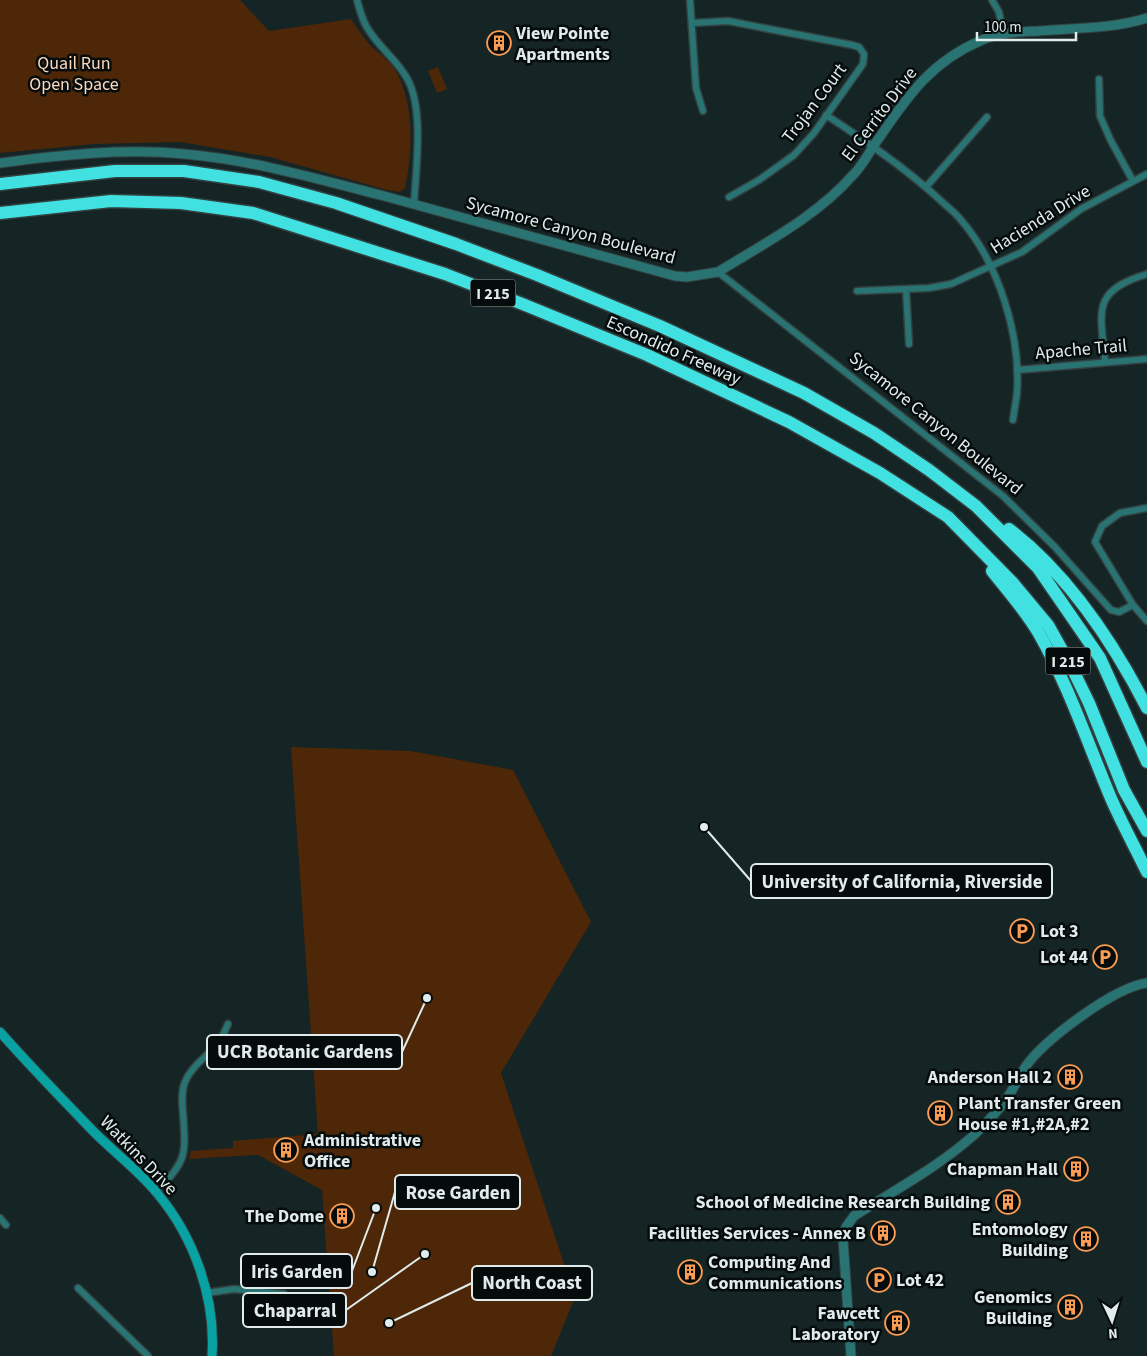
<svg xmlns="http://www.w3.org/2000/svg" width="1147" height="1356" viewBox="0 0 1147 1356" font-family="'Source Sans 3',sans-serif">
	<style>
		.green { fill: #4d2707 }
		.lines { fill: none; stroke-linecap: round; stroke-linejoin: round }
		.minor-casing { stroke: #324040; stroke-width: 9 }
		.tertiary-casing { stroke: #324040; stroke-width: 11 }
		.secondary-casing { stroke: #324040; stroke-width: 11 }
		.motorway-casing { stroke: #324040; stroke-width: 15 }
		.minor { stroke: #297373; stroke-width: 6 }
		.tertiary { stroke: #297373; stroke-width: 9 }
		.secondary { stroke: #09a2a3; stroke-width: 9 }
		.motorway { stroke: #41e1e2; stroke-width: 12 }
		.labels { text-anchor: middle; stroke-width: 5; stroke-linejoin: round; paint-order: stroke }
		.shield { fill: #060c0c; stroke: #9fa8a8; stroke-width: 1 }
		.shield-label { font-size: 16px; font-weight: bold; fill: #e1ebeb }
		.poi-label { font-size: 18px; font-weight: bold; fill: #e1ebeb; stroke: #060c0c; text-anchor: end }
		.park-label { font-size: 18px; fill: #fcd8bf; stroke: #060c0c }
		.street-label { font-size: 18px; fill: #e1ebeb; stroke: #060c0c }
		.leader { fill: none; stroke: #e1ebeb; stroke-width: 2 }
		.callout-dot { fill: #e1ebeb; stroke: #060c0c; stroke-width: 2 }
		.callout { fill: #060c0c; stroke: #e1ebeb; stroke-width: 2 }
		.callout-label { font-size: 19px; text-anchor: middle; font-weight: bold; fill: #e1ebeb }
	</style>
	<rect width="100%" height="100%" fill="#152424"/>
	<path class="green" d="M0,0H240L269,31L351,19C358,29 364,39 372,47C379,54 389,60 394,68C415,101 413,151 405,188L400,192L387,190L270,157L180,142L94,144L0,153Z
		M438,67L447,89L437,93L428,71Z
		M291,747L411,751L513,770L591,922L501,1073L575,1297L551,1356H334L322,1190L258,1155L189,1159L191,1151L233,1148V1141L318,1134Z"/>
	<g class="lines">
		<g class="minor-casing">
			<path id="minor" d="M357,0C360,11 363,23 370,32C381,49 398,61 408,80C424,111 416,169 414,204
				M690,0L696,88L703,111
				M992,0L999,12L1003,33
				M692,23L728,21L852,45L859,47L864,54L863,64L814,133L794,155L759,180L729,197
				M1099,79L1100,116L1111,141L1133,181
				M826,115C866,141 904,167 939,199C946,206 955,212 961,220C999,264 1021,336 1017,393C1016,402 1014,411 1013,420
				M926,187L987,117
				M718,272L1003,496L1054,546L1111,610L1119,612L1133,605
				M906,289L909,344
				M857,291L929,288L951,284L1022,252L1081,209L1147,174
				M1105,362C1101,312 1090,291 1147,274
				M1017,370L1147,359
				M1147,508L1120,513L1102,526L1095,542L1133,605L1147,621
				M156,1192C187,1160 186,1156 183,1113C182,1103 181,1092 185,1082C190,1069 202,1060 212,1050C219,1043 224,1034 228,1024
				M0,1218L6,1225
				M78,1288L148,1356
				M207,1293L234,1289L284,1294"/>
		</g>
		<g class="tertiary-casing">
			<path id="tertiary" d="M0,163C61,155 123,148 184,154C253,160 318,179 384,196C481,222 578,250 675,276L687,277L718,272C765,243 816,217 853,175C863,165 869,152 877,141C908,96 930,62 982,40C1000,32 1019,32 1038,31C1074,28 1112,29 1147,18
				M851,1356L843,1239L846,1227L854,1216C895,1190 938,1167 974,1135C986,1123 998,1112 1007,1098C1015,1087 1020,1073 1029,1062C1049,1037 1115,987 1147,983"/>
		</g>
		<g class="secondary-casing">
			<path id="secondary" d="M0,1032C30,1066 62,1099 94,1132C115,1153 139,1171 157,1193C194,1237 216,1298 212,1356"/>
		</g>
		<g class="motorway-casing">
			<path id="motorway" d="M0,184L115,171H184L259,182L336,203L456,244L537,275L660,326L804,393L874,433L929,470L976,506L1038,568L1100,658L1147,762
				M0,213L111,201L181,203L253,213L445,274L525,305L647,355L789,422L880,473L948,517L1013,583L1048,625L1072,668L1089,703L1124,790L1147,831
				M1009,529C1069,575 1113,642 1147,708
				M992,571C1008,591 1025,610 1038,632C1068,684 1087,741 1110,796C1121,822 1135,847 1147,872"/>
		</g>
		<use href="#minor" class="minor"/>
		<use href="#tertiary" class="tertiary"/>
		<use href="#secondary" class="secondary"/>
		<use href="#motorway" class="motorway"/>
	</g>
	<defs>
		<g id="building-ring" transform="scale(1.25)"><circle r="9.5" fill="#060c0c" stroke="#fc9d53" stroke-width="1.5"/><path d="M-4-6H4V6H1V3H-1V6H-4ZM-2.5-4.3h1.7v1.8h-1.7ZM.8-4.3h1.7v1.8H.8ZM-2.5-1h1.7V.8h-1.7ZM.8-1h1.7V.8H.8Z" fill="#fc9d53"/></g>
		<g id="parking-ring" transform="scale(1.25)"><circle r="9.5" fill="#060c0c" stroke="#fc9d53" stroke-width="1.5"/><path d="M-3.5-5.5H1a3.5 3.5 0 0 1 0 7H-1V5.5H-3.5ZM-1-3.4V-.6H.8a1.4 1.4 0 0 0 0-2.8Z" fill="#fc9d53"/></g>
	</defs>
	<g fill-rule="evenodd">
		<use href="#building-ring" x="499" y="43"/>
		<use href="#parking-ring" x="1022" y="931"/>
		<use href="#parking-ring" x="1105" y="957"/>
		<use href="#building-ring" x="1070" y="1077"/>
		<use href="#building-ring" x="940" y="1113"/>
		<use href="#building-ring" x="286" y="1150"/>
		<use href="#building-ring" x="1076" y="1169"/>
		<use href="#building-ring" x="1008" y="1202"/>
		<use href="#building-ring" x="342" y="1216"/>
		<use href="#building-ring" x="883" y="1233"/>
		<use href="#building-ring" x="1086" y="1239"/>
		<use href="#building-ring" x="690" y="1272"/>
		<use href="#parking-ring" x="879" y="1280"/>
		<use href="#building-ring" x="1070" y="1307"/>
		<use href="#building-ring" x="897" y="1323"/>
	</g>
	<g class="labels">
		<g class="shield">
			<rect x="470.5" y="279.5" width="45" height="27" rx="4"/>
			<rect x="1045.5" y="647.5" width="45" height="27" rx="4"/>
		</g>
		<g class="shield-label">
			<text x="493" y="299">I 215</text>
			<text x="1068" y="667">I 215</text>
		</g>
		<g class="poi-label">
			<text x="516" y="39" text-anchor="start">View Pointe<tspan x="516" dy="21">Apartments</tspan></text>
			<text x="1040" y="937" text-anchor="start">Lot 3</text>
			<text x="1088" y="963">Lot 44</text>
			<text x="1052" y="1083">Anderson Hall 2</text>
			<text x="958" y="1109" text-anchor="start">Plant Transfer Green<tspan x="958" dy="21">House #1,#2A,#2</tspan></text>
			<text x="304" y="1146" text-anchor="start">Administrative<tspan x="304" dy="21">Office</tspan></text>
			<text x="1058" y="1175">Chapman Hall</text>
			<text x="990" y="1208">School of Medicine Research Building</text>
			<text x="324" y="1222">The Dome</text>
			<text x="1068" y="1235">Entomology<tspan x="1068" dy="21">Building</tspan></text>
			<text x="866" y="1239">Facilities Services - Annex B</text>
			<text x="708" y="1268" text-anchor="start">Computing And<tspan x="708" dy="21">Communications</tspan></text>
			<text x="896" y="1286" text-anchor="start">Lot 42</text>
			<text x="1052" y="1303">Genomics<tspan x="1052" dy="21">Building</tspan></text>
			<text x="880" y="1319">Fawcett<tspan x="880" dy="21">Laboratory</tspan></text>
		</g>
		<g class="park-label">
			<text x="74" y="69">Quail Run<tspan x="74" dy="21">Open Space</tspan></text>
		</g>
		<g class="street-label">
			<text transform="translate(814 103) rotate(-53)" y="6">Trojan Court</text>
			<text transform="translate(879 114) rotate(-53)" y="6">El Cerrito Drive</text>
			<text transform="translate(1040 219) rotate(-32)" y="6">Hacienda Drive</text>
			<text transform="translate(571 230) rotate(15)" y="6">Sycamore Canyon Boulevard</text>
			<text transform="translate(1081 349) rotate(-5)" y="6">Apache Trail</text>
			<text transform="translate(674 350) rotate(24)" y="6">Escondido Freeway</text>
			<text transform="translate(936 423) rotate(39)" y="6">Sycamore Canyon Boulevard</text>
			<text transform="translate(139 1155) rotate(46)" y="6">Watkins Drive</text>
		</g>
	</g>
	<path class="leader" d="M704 827L751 881M427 998L402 1052M372 1272L395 1192M376 1208L352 1271M389 1323L472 1283M425 1254L346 1310"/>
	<g class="callout-dot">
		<circle cx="704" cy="827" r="5"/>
		<circle cx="427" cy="998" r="5"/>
		<circle cx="372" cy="1272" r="5"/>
		<circle cx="376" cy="1208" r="5"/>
		<circle cx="389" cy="1323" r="5"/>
		<circle cx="425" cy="1254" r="5"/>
	</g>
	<g class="callout">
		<rect x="751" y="864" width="301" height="34" rx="5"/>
		<rect x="207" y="1035" width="195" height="34" rx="5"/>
		<rect x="395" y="1175" width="125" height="34" rx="5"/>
		<rect x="241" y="1254" width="111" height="34" rx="5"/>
		<rect x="472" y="1266" width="120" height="34" rx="5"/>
		<rect x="243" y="1293" width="103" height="34" rx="5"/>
	</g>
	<g class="callout-label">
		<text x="902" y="888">University of California, Riverside</text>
		<text x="305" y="1058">UCR Botanic Gardens</text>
		<text x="458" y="1199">Rose Garden</text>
		<text x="297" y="1278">Iris Garden</text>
		<text x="532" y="1289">North Coast</text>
		<text x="295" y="1317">Chaparral</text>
	</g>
	<g transform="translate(1112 1321) rotate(176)" stroke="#060c0c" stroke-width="4" paint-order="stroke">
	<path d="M0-4L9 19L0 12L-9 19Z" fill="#e1ebeb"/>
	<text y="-8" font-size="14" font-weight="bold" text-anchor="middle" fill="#e1ebeb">N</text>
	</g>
	<path d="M977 32v8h99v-8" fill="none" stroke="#e1ebeb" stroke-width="2.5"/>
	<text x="984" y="32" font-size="15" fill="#e1ebeb" stroke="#060c0c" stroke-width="4" paint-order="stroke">100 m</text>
</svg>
